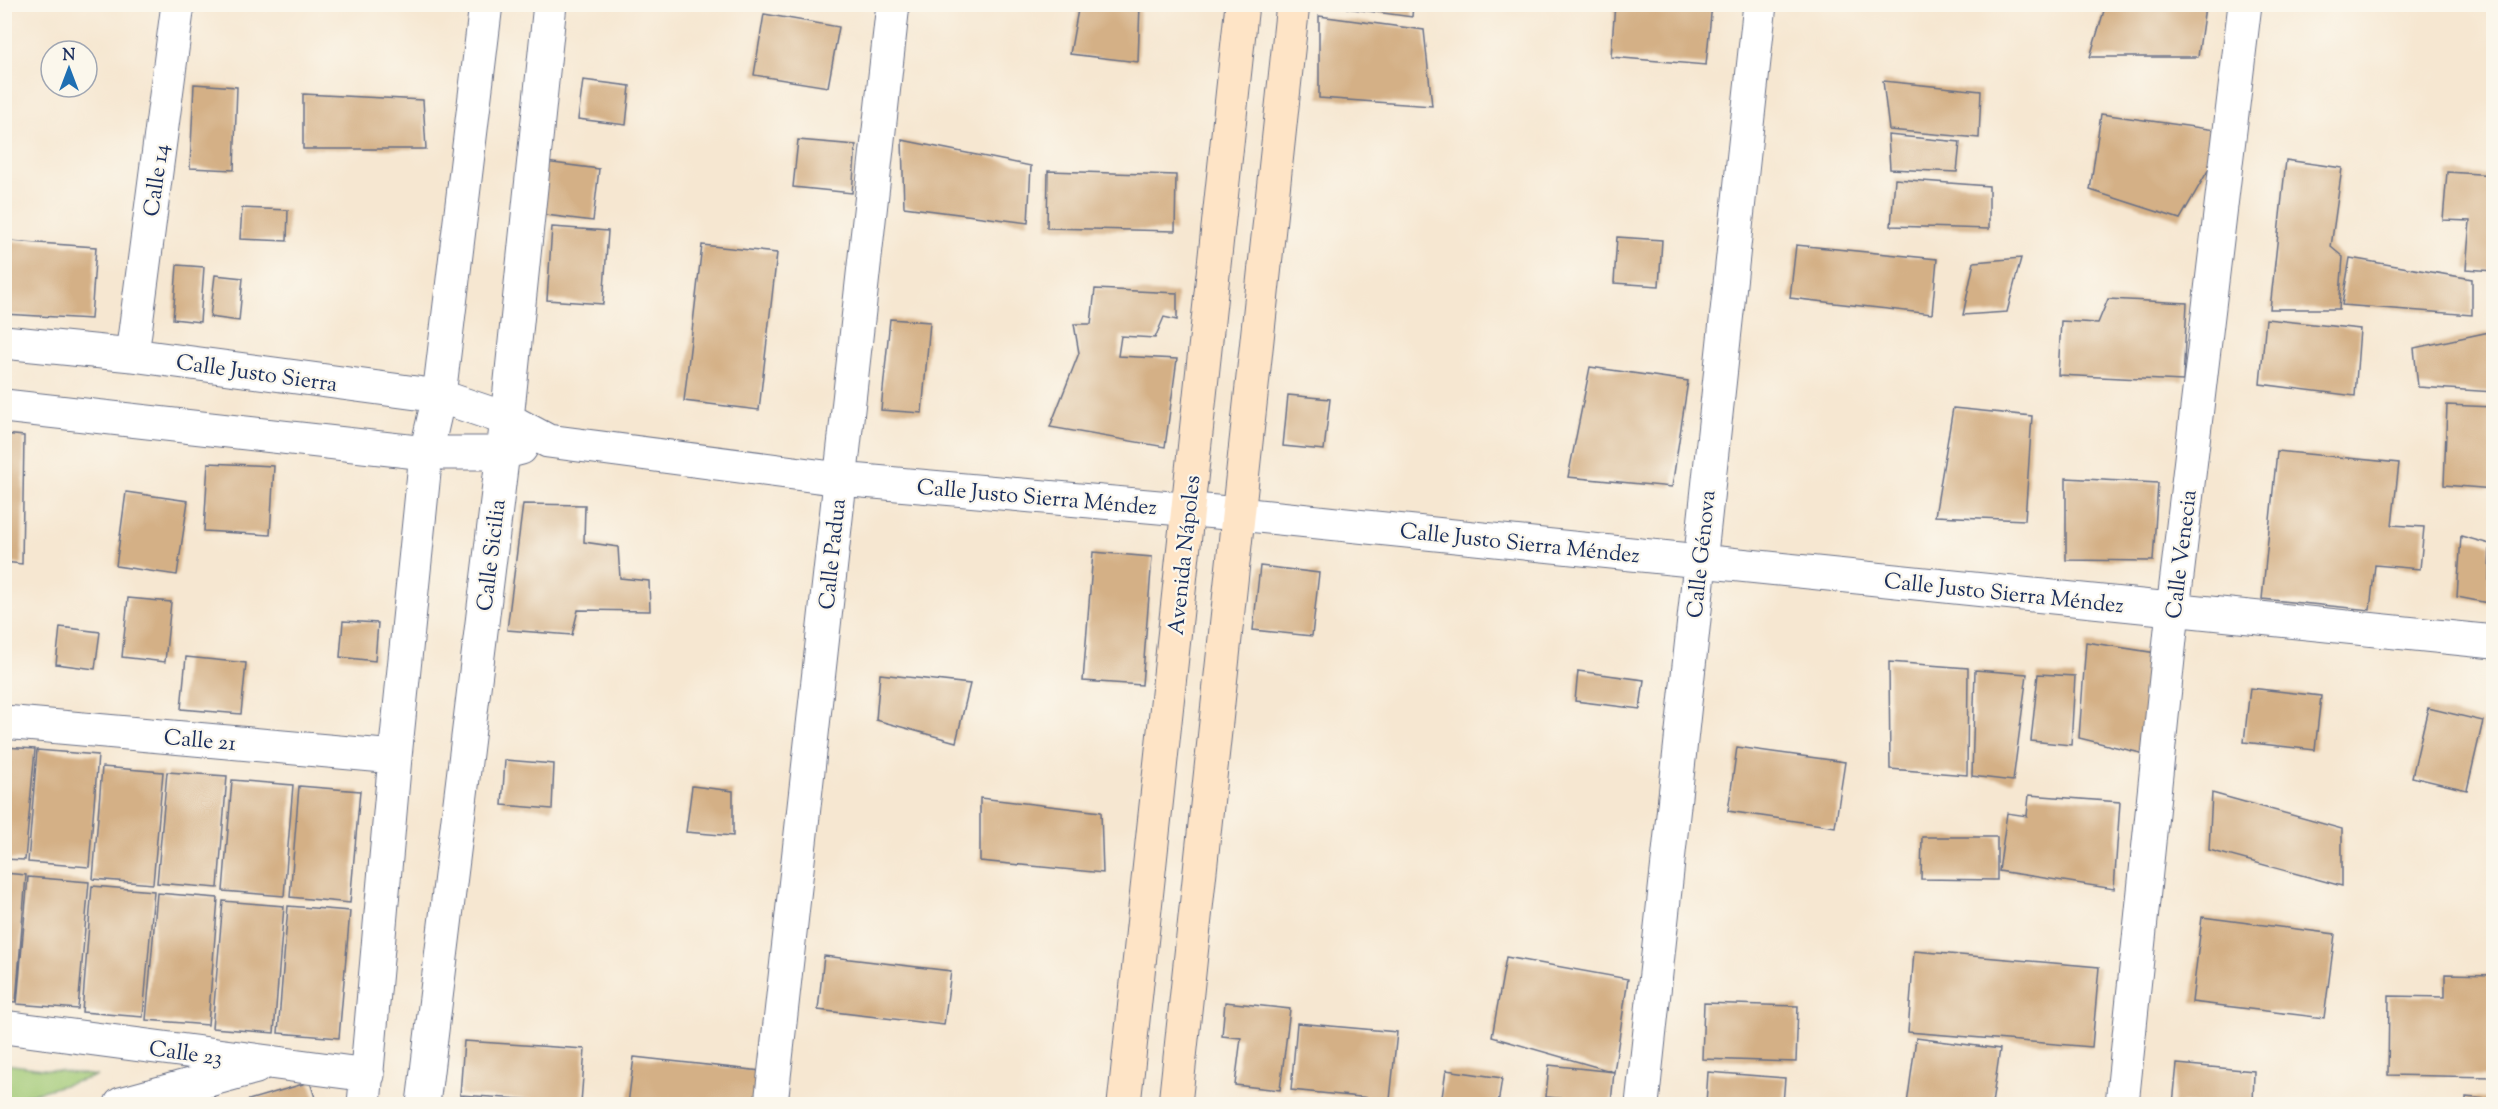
<svg xmlns="http://www.w3.org/2000/svg" width="2498" height="1109" viewBox="0 0 2498 1109" font-family="'Sorts Mill Goudy',serif">
	<style>
		.green { fill: #a1c974; stroke: #5e7c69; stroke-width: 1.5 }
		.building { fill: #d4b086 }
		.lines { fill: none; stroke-linecap: round; stroke-linejoin: round }
		.minor-casing { stroke: #686f86; stroke-width: 35 }
		.secondary-casing { stroke: #686f86; stroke-width: 35 }
		.minor { stroke: #fff; stroke-width: 33 }
		.secondary { stroke: #fee4c6; stroke-width: 33 }
		.labels { text-anchor: middle; stroke-width: 4.5; stroke-linejoin: round; paint-order: stroke }
		.street-label { font-size: 22px; fill: #1b2f5e; stroke: #fbf7ec }
	</style>
	<rect width="100%" height="100%" fill="#fbf7ec"/>
	<filter id="ink" filterUnits="userSpaceOnUse"><feTurbulence type="fractalNoise" baseFrequency=".0167" numOctaves="2"/><feDisplacementMap in="SourceGraphic" scale="12" xChannelSelector="R" yChannelSelector="G"/><feConvolveMatrix kernelMatrix="1 2 1 2 8 2 1 2 1" color-interpolation-filters="sRGB"/></filter>
	<filter id="wash" filterUnits="userSpaceOnUse"><feTurbulence type="fractalNoise" baseFrequency=".008" numOctaves="4" result="noise"/><feDisplacementMap in="SourceGraphic" scale="24" xChannelSelector="R" yChannelSelector="G"/><feGaussianBlur stdDeviation="1.35" result="paint"/><feColorMatrix in="noise" values="0 0 0 0 0 0 0 0 0 0 0 0 0 0 0 0 0 1.4 0 .05"/><feComposite in="paint" operator="in"/></filter>
	<g filter="url(#wash)">
		<rect width="100%" height="100%" fill="#f6e7d1"/>
		<path class="green" d="M5,1064L97,1076L5,1101Z"/>
		<g id="blocks">
			<path class="building" d="M1079,4H1140L1138,62L1070,54Z
				M1348,4H1413L1412,17L1347,8Z
				M1615,4H1712L1706,65L1611,57Z
				M2106,4L2205,7L2198,57H2090Z
				M764,14L839,27L828,87L754,75Z
				M1319,16L1424,30L1432,106L1319,98Z
				M583,80L630,86L626,125L578,119Z
				M1883,81L1981,91L1979,138L1889,130Z
				M194,84L237,87L234,170L190,168Z
				M303,94L423,100L426,149H303Z
				M2101,114L2230,132L2180,219L2090,190Z
				M1888,135L1960,142L1957,172L1890,169Z
				M798,140L856,145L852,193L793,187Z
				M902,140L1031,166L1028,223L904,207Z
				M2286,160L2342,168L2331,247L2343,257L2339,309H2270Z
				M545,162L599,169L593,221L538,214Z
				M1048,171L1176,175L1175,231L1047,228Z
				M2447,172L2494,175V271L2466,269L2470,221L2443,220Z
				M1895,179L1989,186V229L1891,226Z
				M242,208L288,210L287,241L240,239Z
				M552,227L608,231L603,304L547,300Z
				M1617,237L1662,240L1659,286L1614,283Z
				M9,241L96,247L91,319L4,314Z
				M702,245L777,253L759,410L684,401Z
				M1796,245L1937,259L1932,314L1790,298Z
				M2021,258L2007,312L1963,315L1974,262Z
				M2350,258L2472,279V315L2342,305Z
				M177,265L204,267L200,322L173,319Z
				M215,275L243,278L239,321L210,317Z
				M1095,289L1177,293V320L1164,317L1155,338L1121,336L1118,356L1177,359L1165,447L1050,427L1079,353L1074,324H1091Z
				M2108,299L2187,303L2183,381L2058,375L2061,321L2098,323Z
				M890,319L930,322L922,413L881,410Z
				M2266,319L2360,329L2355,396L2260,384Z
				M2494,331V392L2418,387L2414,348Z
				M1590,367L1688,381L1672,487L1568,477Z
				M1288,395L1330,399L1324,450L1283,446Z
				M2447,405L2494,407V489L2444,485Z
				M1953,408L2032,416L2025,520L1935,516Z
				M4,434L24,436L22,564L4,562Z
				M2277,451L2399,463L2392,525L2424,527L2420,569L2375,565L2370,610L2262,599Z
				M208,463L274,466L270,535L204,531Z
				M2066,478L2158,483L2153,561L2066,560Z
				M126,492L188,501L177,575L116,566Z
				M523,504L585,505L584,542L618,547L620,578L649,581L650,611L578,610L572,635L507,630Z
				M2461,536L2490,544L2488,603L2457,597Z
				M1093,552L1152,557L1142,685L1083,681Z
				M1260,566L1319,573L1312,636L1253,630Z
				M128,598L171,602L165,662L122,657Z
				M343,621L378,623L375,661L340,657Z
				M60,627L100,632L95,669L56,664Z
				M2086,642L2156,653L2149,755L2079,738Z
				M186,657L246,663L241,714L181,709Z
				M1889,662L1968,668L1967,775L1890,769Z
				M1975,670L2027,674L2013,781L1972,776Z
				M1578,671L1644,680L1640,709L1575,701Z
				M880,674L970,684L956,742L876,720Z
				M2038,674L2075,676L2071,745L2031,741Z
				M2250,688L2321,696L2315,750L2244,742Z
				M2428,708L2483,721L2467,790L2412,777Z
				M4,747L35,749L25,860L4,859Z
				M1737,747L1845,762L1835,827L1728,811Z
				M37,750L98,755L89,867L28,862Z
				M505,760L554,764L552,809L502,805Z
				M102,767L163,772L153,884L93,879Z
				M167,772L227,776L218,888L157,883Z
				M232,780L293,785L284,896L223,891Z
				M299,786L360,791L350,903L290,897Z
				M692,786L733,791V836L686,832Z
				M2212,793L2342,829V886L2209,850Z
				M2029,795L2120,802L2114,889L1999,871L2007,813L2027,816Z
				M980,798L1101,812L1103,873L980,861Z
				M1922,837H1997V880L1921,879Z
				M4,873L26,875L16,1002L4,1001Z
				M28,877L89,882L78,1009L17,1004Z
				M92,886L154,891L143,1017L82,1012Z
				M157,893L218,898L208,1025L146,1020Z
				M223,901L284,906L274,1033L212,1028Z
				M288,906L350,911L339,1038L278,1033Z
				M2202,917L2335,934L2324,1018L2192,1002Z
				M1914,951L2099,967L2092,1047L1908,1032Z
				M824,956L951,971L944,1025L818,1010Z
				M1506,957L1628,979L1614,1072L1492,1037Z
				M2445,974L2494,975L2493,1077L2388,1075L2389,996L2445,997Z
				M1225,1002L1290,1009L1280,1090L1235,1085L1241,1038L1222,1036Z
				M1704,1003L1798,1006L1796,1062L1702,1059Z
				M1297,1023L1397,1032L1390,1100L1291,1090Z
				M1916,1038L2000,1049L1992,1104H1907Z
				M464,1041L585,1049L581,1103L460,1095Z
				M634,1057L761,1071L757,1104H628Z
				M2177,1064L2254,1071L2253,1104H2173Z
				M1549,1065L1614,1072L1611,1103L1546,1097Z
				M1446,1070L1502,1078L1498,1104H1441Z
				M1708,1072L1785,1078L1783,1104H1706Z
				M310,1082L317,1104H235Z
				M214,1096L217,1104H188Z
				M2466,1097L2494,1100V1104H2466Z"/>
		</g>
	</g>
	<g filter="url(#ink)">
		<use href="#blocks" fill-opacity="0" stroke="#686f86" stroke-width="1.5"/>
		<g class="lines">
			<g class="minor-casing">
				<path id="minor" d="M4,342L132,355L439,396L507,419L548,441L840,479L1239,514L2494,642
					M132,355L178,4
					M4,406L426,453H502L521,448
					M4,722L395,757
					M4,1027L368,1075
					M121,1104L256,1067
					M364,1104L395,757L426,453L439,396L486,4
					M423,1104L507,419L550,4
					M771,1104L893,4
					M1642,1104L1760,4
					M2122,1104L2173,610L2245,4"/>
			</g>
			<g class="secondary-casing">
				<path id="secondary" d="M1124,1104L1242,4
					M1175,1104L1293,4"/>
			</g>
			<use href="#minor" class="minor"/>
			<use href="#secondary" class="secondary"/>
		</g>
	</g>
	<g class="labels">
		<g class="street-label">
			<text transform="translate(155 180) rotate(-82)" y="8">Calle 14</text>
			<text transform="translate(257 372) rotate(8)" y="8">Calle Justo Sierra</text>
			<text transform="translate(1037 496) rotate(5)" y="8">Calle Justo Sierra Méndez</text>
			<text transform="translate(1520 542) rotate(6)" y="8">Calle Justo Sierra Méndez</text>
			<text transform="translate(831 554) rotate(-84)" y="8">Calle Padua</text>
			<text transform="translate(1700 554) rotate(-84)" y="8">Calle Génova</text>
			<text transform="translate(2180 554) rotate(-83)" y="8">Calle Venecia</text>
			<text transform="translate(490 555) rotate(-83)" y="8">Calle Sicilia</text>
			<text transform="translate(1183 555) rotate(-84)" y="8">Avenida Nápoles</text>
			<text transform="translate(2004 592) rotate(6)" y="8">Calle Justo Sierra Méndez</text>
			<text transform="translate(200 739) rotate(5)" y="8">Calle 21</text>
			<text transform="translate(186 1052) rotate(8)" y="8">Calle 23</text>
		</g>
	</g>
	<rect width="2498" height="1109" fill="none" stroke="#fbf7ec" stroke-width="24"/>
	<g transform="translate(69 69)"><circle r="28" fill="#fbf7ec" stroke="#a1a7b3" stroke-width="1.5"/>
	<path d="M0-4.5L10 22L0 15L-10 22Z" fill="#1f6fb2"/>
	<text y="-9" font-size="16" font-weight="bold" text-anchor="middle" fill="#1b2f5e">N</text>
	</g>
</svg>
